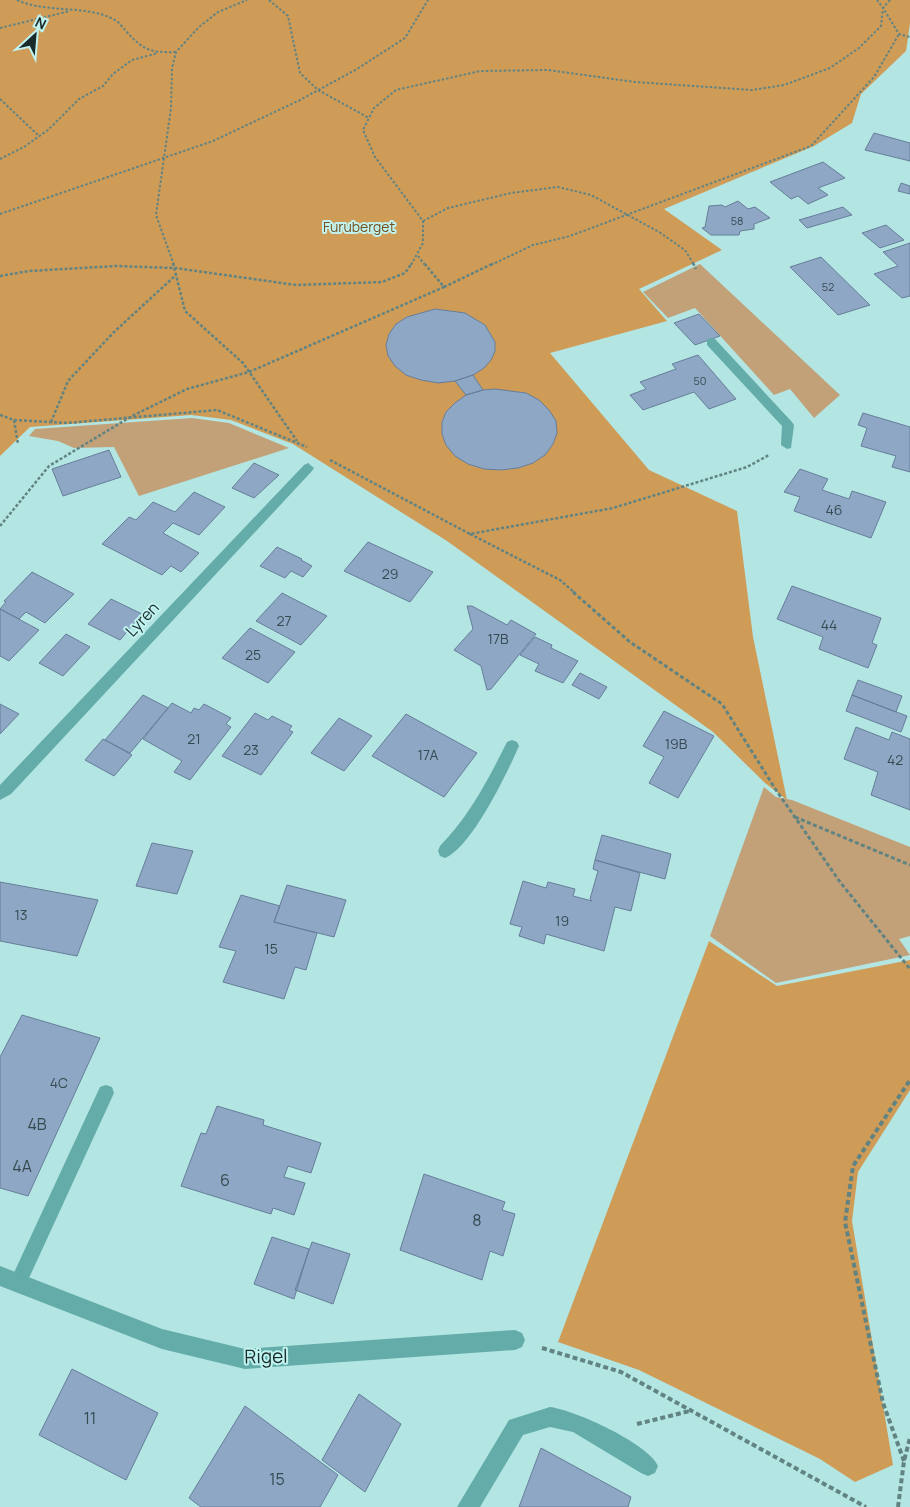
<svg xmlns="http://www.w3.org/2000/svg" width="910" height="1507" viewBox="0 0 910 1507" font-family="Manrope,sans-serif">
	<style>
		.green { fill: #c2a179 }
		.forest { fill: #cf9c58 }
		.building { fill: #8ea7c5; stroke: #667e9a }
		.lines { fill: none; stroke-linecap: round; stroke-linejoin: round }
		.path-far3 { stroke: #618381; stroke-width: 2; stroke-dasharray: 2.5 2; stroke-linecap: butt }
		.path-far2 { stroke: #618381; stroke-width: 2.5; stroke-dasharray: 3 2; stroke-linecap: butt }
		.path-far1 { stroke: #618381; stroke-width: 3; stroke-dasharray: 4 2.5; stroke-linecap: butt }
		.path { stroke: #618381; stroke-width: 4; stroke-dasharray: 5 3; stroke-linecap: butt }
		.service { fill: #63aca9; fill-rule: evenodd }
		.minor { fill: #63aca9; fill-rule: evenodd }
		.labels { text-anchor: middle; stroke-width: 4; stroke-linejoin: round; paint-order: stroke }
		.far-number-label { font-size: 11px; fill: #364a51 }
		.far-park-label { font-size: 14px; fill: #734f1d; stroke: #c0f3f0 }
		.number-label { font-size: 14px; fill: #364a51 }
		.street-label { font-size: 16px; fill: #182b2a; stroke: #c0f3f0 }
		.near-number-label { font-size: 16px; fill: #364a51 }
		.near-street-label { font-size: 19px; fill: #182b2a; stroke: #c0f3f0 }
	</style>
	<rect width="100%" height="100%" fill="#b3e5e2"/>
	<path class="green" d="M700,264L840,395L814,418L790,389L774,395L695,308L668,318L643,292Z
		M192,418L229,423L289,448L139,496L114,447L74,448L58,441L29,436L35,429Z
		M764,787L776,797L792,800L910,847V936L899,939L910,955L776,983L710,936Z"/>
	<path class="forest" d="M0,0H910V24L906,51L861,94L852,123L814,146L664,209L722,250L639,289L667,321L550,353L649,470L737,511L753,637L787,800L765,783L713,732L447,541L293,444L231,420L191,415L30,427L0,456Z
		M709,941L777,986L910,960V1090L858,1172L852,1221L893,1465L855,1482L820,1459L639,1370L558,1342Z"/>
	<path class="building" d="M874,133L910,143V161L865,150Z
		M823,162L845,178L818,188L828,195L808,204L798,196L791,199L770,182Z
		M901,183L910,186V194L898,191Z
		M738,201L748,209L755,207L770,218L754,224V229L740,231L739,235H711L702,228L705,227L709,206L722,205L725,207Z
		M843,207L852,215L807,228L799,220Z
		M886,225L904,240L880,248L862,233Z
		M910,243V296L902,298L874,274L898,266L883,252Z
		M821,257L870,305L838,315L790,267Z
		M435,309L465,313L485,325L495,342V351L491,360L484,368L473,375L455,381L438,383L421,380L406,375L395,366L388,356L386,345L389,334L396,324L407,317Z
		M699,314L720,336L695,345L674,323Z
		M698,355L736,399L709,409L694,392L643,410L630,395L646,389L640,382L676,369L672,364Z
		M473,375L483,390L466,395L455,381Z
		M495,389L526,393L539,400L549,410L556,421L557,433L553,444L545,455L533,463L518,468L501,470L484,469L468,464L455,456L446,445L442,434V422L446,412L455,403L466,395L483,390Z
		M863,413L910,427V472L892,467L896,456L861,446L867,428L858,425Z
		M109,450L121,477L63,496L52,469Z
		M254,463L279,475L254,498L232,488Z
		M800,469L828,479L822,490L849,499L852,491L886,502L871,538L794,511L800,497L784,492Z
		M194,492L225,507L199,535L173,523L163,533L199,553L181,572L171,566L162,575L102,544L129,517L136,520L153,502L175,512Z
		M368,542L433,572L410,602L344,571Z
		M277,547L302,559L301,560L312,566L303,577L291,571L285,578L260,566Z
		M32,572L74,594L45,623L26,612L19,619L0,609L6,602L4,601Z
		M792,586L881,618L872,643L877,645L868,668L819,649L823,637L777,619Z
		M282,593L327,616L301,645L256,621Z
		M111,599L142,614L120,640L88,624Z
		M467,606H472L507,625L511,620L536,634L491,689L487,690L481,666L454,650L473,629Z
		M0,609L39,630L9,661L0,656Z
		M250,628L295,652L268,683L222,658Z
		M66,634L90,647L63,676L39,663Z
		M535,637L552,645L551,648L578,661L563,683L535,671L539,664L520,655Z
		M580,673L607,687L599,699L572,685Z
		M858,680L902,696L896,712L852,695Z
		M143,695L168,708L130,753L105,740Z
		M852,695L907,716L901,732L846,711Z
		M172,703L191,713L194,708L199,710L204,704L231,718L226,724L231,727L190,780L174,772L182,761L143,739Z
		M0,704L19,714L0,734Z
		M664,711L714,736L678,798L649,783L664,757L643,746Z
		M255,713L268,720L272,716L292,726L289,730L293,732L261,775L222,756Z
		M406,714L477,753L444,797L372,756Z
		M339,718L372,736L344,771L311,753Z
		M856,727L889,740L892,732L910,739V810L871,795L878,772L844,759Z
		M103,739L132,755L114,776L85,760Z
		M602,835L671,854L665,879L595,860Z
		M152,843L193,851L177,894L136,886Z
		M595,860L640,873L631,911L615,907L604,951L546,934L544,944L519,936L522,927L510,924L523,881L546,888L548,882L575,889L573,896L592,901L590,899L598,871L593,869Z
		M0,882L98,900L77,956L0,941Z
		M287,885L346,900L334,937L274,922Z
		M241,895L280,906L274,922L317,933L306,970L295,967L284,999L223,982L236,951L219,947Z
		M22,1015L100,1038L28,1196L0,1188V1057Z
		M217,1106L264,1120L263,1125L321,1143L311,1173L288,1166L284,1177L305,1183L294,1215L273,1208L271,1214L181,1186L201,1133L206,1134Z
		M424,1174L505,1202L502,1210L515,1214L503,1256L490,1251L482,1280L400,1250Z
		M272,1237L309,1249L294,1299L254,1284Z
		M312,1242L350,1254L333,1304L295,1290Z
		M72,1369L158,1413L126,1480L39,1435Z
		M359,1394L401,1424L365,1492L322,1460Z
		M245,1406L338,1475L320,1507H201L189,1498Z
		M541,1448L631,1497L628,1507H519Z"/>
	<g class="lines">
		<path class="path-far3" d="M17,0C48,14 86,4 115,20C119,22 123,28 126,31C143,50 150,53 176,52
			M269,0L288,16L300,73L318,90L369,118
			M890,0L883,8L899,34L910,37
			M0,28L70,11
			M0,99L39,136
			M0,159L24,147L48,130L79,99L103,86L113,74L132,60L158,53
			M0,214L213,141L300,100L357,69L405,38L428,0
			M423,221L448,208L511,193L558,187L591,195L659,232L685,250L694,265
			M418,256L425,265
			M174,265L156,215L171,108L172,68L176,52L199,27L218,12L247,0
			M411,265L423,243V221L375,157L363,130L374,108L396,90L480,71L548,70L635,82L752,90L784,85L830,68L859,48L881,26L883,8L877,0
			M491,265L533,245L570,236L811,146L874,77L899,34"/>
		<path class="path-far2" d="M173,263L185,311L243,363L297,441
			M693,263L696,269
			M0,276L29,271L116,266L175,268L296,285L382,282L405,273L412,263
			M444,287L494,263
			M0,415L14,420L18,444
			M14,420L67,423L217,410L307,447
			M51,422L68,381L113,333L176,275
			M330,460L470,534L613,508L747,467L769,455
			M0,526L49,466L132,416L187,389L249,372L444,287L424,263
			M470,534L560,580L575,593"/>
		<path class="path-far1" d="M573,592L630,642L722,704L776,790L840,882L910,969
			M795,817L910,865"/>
		<path class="path" d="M542,1348L621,1372L866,1507
			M637,1424L690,1411
			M904,1461L883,1403L845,1222L853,1166L910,1080
			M898,1507L904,1461L910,1438"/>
		<path class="service" d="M711,338L715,339L792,422L794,425L791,448L787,449L781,445L782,426L707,345V339Z
			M512,740L517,742L519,746C507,773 472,847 445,858L440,856L438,851L440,846C470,815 488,780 507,742Z
			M106,1085L112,1087L114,1093L24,1289L18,1292L12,1289L9,1283L12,1277L100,1087Z"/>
		<path class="minor" d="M308,463L314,468L312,471L11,794L0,800V785L304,465Z
			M0,1266L162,1329L245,1349L515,1330L522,1333L525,1340L522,1347L515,1350L245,1369L162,1349L0,1286Z
			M550,1407C575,1410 649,1444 658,1466L655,1473L648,1476L641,1473L573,1432L550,1427L523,1435L480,1507H457L509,1420Z"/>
	</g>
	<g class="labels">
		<g class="far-number-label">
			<text x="737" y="225">58</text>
			<text x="828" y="291">52</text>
			<text x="700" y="385">50</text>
		</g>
		<g class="far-park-label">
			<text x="359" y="232">Furuberget</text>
		</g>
		<g class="number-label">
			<text x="834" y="515">46</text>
			<text x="390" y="579">29</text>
			<text x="284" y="626">27</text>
			<text x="829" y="630">44</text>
			<text x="498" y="644">17B</text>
			<text x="253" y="660">25</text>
			<text x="194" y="744">21</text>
			<text x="676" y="749">19B</text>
			<text x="251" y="755">23</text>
			<text x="428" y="760">17A</text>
			<text x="895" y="765">42</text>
			<text x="21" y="920">13</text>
			<text x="562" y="926">19</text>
			<text x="271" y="954">15</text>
			<text x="59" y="1088">4C</text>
		</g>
		<g class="street-label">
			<text transform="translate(142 619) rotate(-47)" y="6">Lyren</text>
		</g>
		<g class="near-number-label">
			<text x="37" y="1130">4B</text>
			<text x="22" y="1172">4A</text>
			<text x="225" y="1186">6</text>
			<text x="477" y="1226">8</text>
			<text x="90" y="1424">11</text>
			<text x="277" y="1485">15</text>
		</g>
		<g class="near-street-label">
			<text transform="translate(266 1356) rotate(-1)" y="7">Rigel</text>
		</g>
	</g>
	<g transform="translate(35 35) rotate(26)" stroke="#c0f3f0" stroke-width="4" paint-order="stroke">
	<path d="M0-4L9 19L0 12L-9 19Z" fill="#182b2a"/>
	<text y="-8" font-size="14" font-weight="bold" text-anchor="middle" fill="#182b2a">N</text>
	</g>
</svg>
